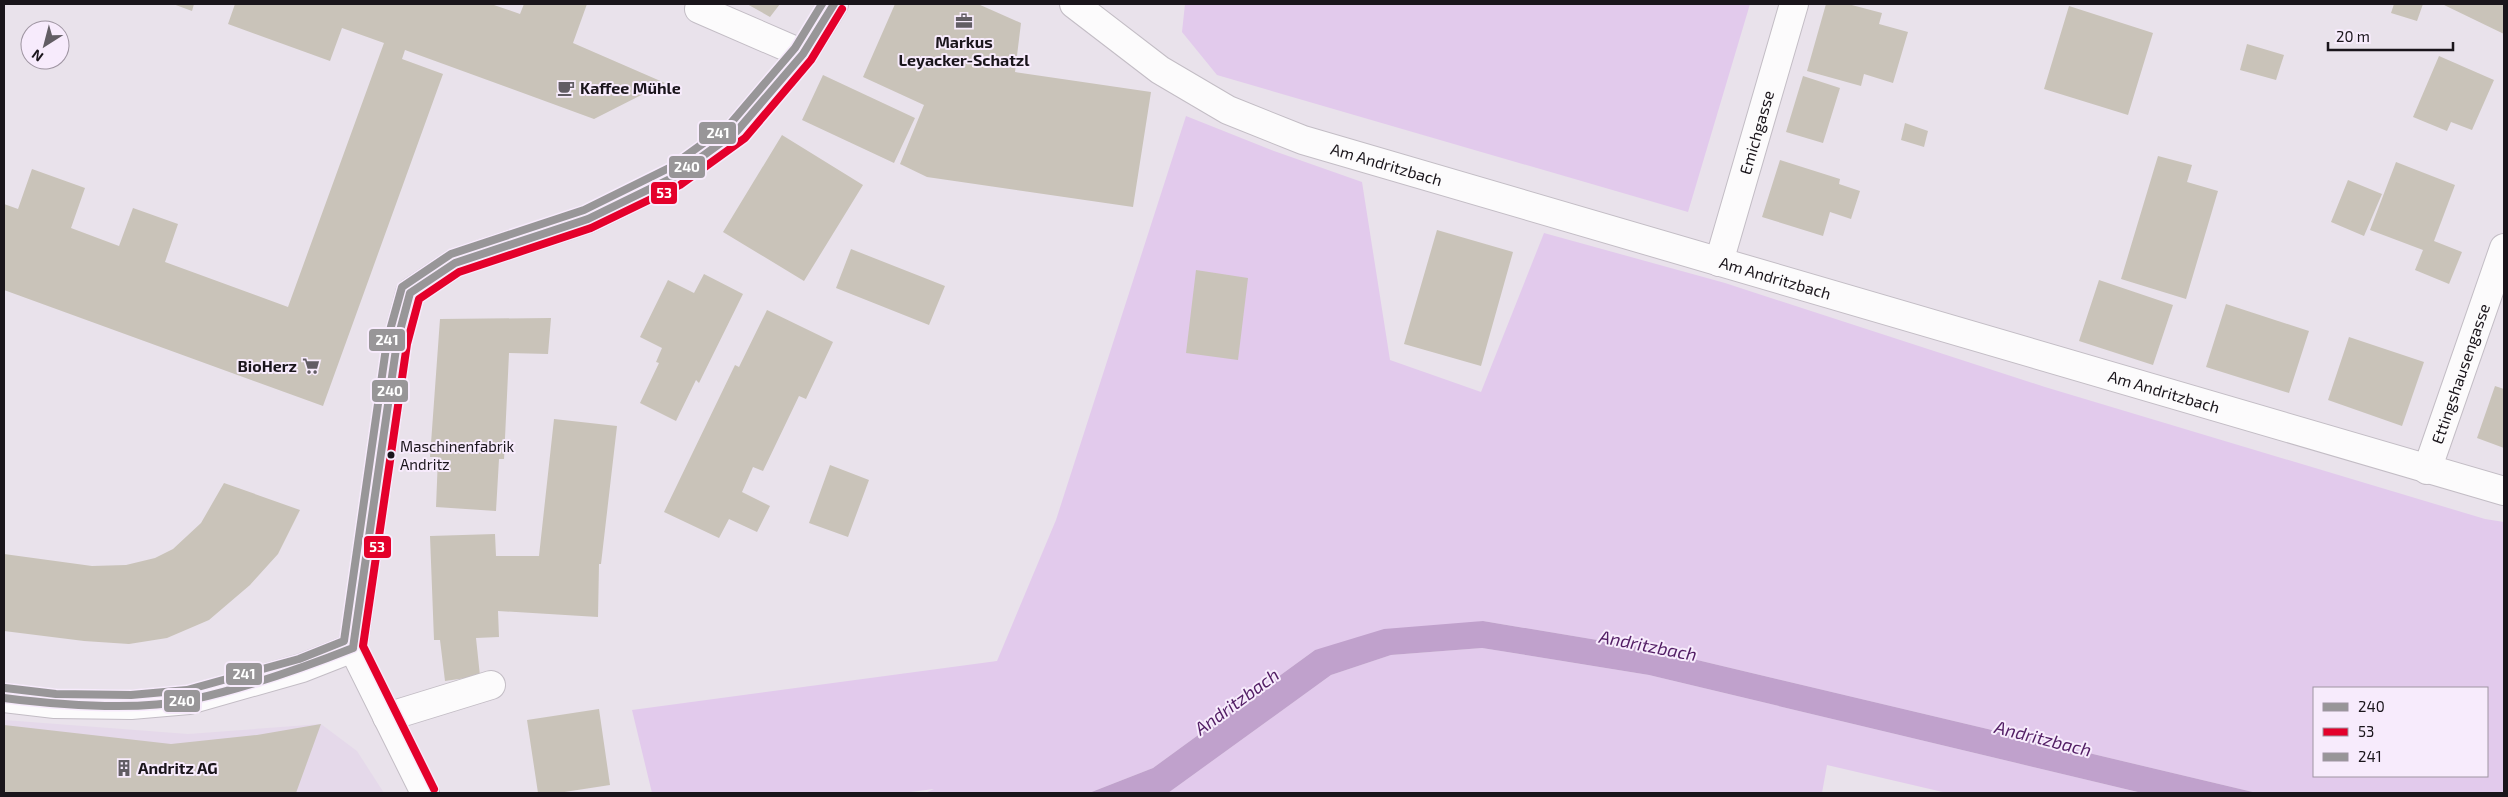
<svg xmlns="http://www.w3.org/2000/svg" width="2508" height="797" viewBox="0 0 2508 797" font-family="'Exo 2',sans-serif">
	<style>
		.built { fill: #e5d9ea }
		.green { fill: #e2caec; fill-rule: evenodd }
		.water { fill: #c0a1cc }
		.building { fill: #c9c3b9 }
		.lines { fill: none; stroke-linecap: round; stroke-linejoin: round }
		.minor-casing { stroke: #c3bdc5; stroke-width: 30 }
		.minor { stroke: #fcfbfc; stroke-width: 28 }
		.bus-1-casing { stroke: #f7ebfc; stroke-width: 11 }
		.bus-2-casing { stroke: #f7ebfc; stroke-width: 11 }
		.bus-3-casing { stroke: #f7ebfc; stroke-width: 11 }
		.bus-1 { stroke: #989698; stroke-width: 8 }
		.bus-2 { stroke: #e4002b; stroke-width: 8 }
		.bus-3 { stroke: #989698; stroke-width: 8 }
		.bus-dot { fill: #1a151b; stroke: #f7ebfc; stroke-width: 2 }
		.labels { text-anchor: middle; stroke-width: 4; stroke-linejoin: round; paint-order: stroke }
		.bus-label { font-size: 15px; fill: #1a151b; stroke: #f7ebfc; text-anchor: start }
		.poi-label { font-size: 16px; font-weight: bold; fill: #1a151b; stroke: #f7ebfc; text-anchor: start }
		.street-label { font-size: 16px; fill: #1a151b; stroke: #f7ebfc }
		.water-label { font-size: 18px; font-style: italic; fill: #521d64; stroke: #f7ebfc }
		.line-badge { stroke: #f7ebfc; stroke-width: 2 }
		.badge-label { font-size: 14px; text-anchor: middle; font-weight: bold; fill: #fff }
	</style>
	<rect width="100%" height="100%" fill="#e9e2eb"/>
	<path class="built" d="M4,720L188,734L321,724L357,751L384,793H4Z"/>
	<path class="green" d="M1185,4H1750L1688,212L1217,75L1182,32Z
		M1186,116L1274,151L1362,182L1390,360L1481,392L1544,233L1725,283L2045,387L2485,519L2504,522V793H2257L1651,649L1483,621L1315,650L1153,768L1089,793H925L934,789L903,793H652L632,710L997,661L1056,520ZM2314,688H2487V776H2314Z
		M1482,648L1649,675L2142,793H1947L1827,765L1822,793H1168L1331,675L1391,655Z"/>
	<path class="water" d="M1483,621L1651,649L2257,793H2142L1649,675L1482,648L1391,655L1331,675L1168,793H1089L1153,768L1315,650L1384,629Z"/>
	<path class="building" d="M173,4H194L192,11Z
		M235,4H491L520,14L524,4H587L573,43L665,83L594,119L405,50L402,59L443,74L323,406L4,290V204L18,209L32,169L85,188L71,228L119,246L133,208L178,224L165,262L288,307L384,43L342,28L330,61L228,24Z
		M747,4H780L770,17Z
		M895,4H978L1021,23L1015,72L1151,92L1133,207L927,177L900,164L924,105L863,77Z
		M1826,4H1848L1882,13L1879,24L1908,32L1893,83L1864,74L1861,86L1807,71Z
		M2394,4H2423L2417,21L2391,13Z
		M2442,4H2504V34Z
		M2069,6L2153,33L2128,115L2044,89Z
		M2247,44L2284,55L2276,80L2240,70Z
		M2439,56L2494,80L2472,130L2451,122L2447,131L2413,117Z
		M823,75L915,118L894,163L802,120Z
		M1803,76L1840,88L1823,143L1786,132Z
		M1905,123L1928,131L1924,147L1901,140Z
		M782,135L863,185L804,281L723,232Z
		M2158,156L2192,165L2187,182L2218,191L2186,299L2121,279Z
		M1780,160L1840,179L1839,184L1860,191L1851,219L1830,212L1823,236L1762,217Z
		M2396,162L2455,185L2434,241L2462,252L2449,284L2415,270L2423,250L2370,230Z
		M2348,180L2382,194L2364,236L2331,222Z
		M1437,230L1513,252L1481,366L1404,344Z
		M851,249L945,286L929,325L836,288Z
		M1196,270L1248,278L1238,360L1186,353Z
		M704,274L743,294L699,383L696,380L676,421L640,403L659,363L656,362L662,348L640,337L668,280L694,293Z
		M2099,280L2173,305L2153,365L2079,341Z
		M2226,304L2309,331L2289,393L2206,367Z
		M767,310L833,342L806,399L799,396L763,471L753,467L742,492L770,506L757,532L729,519L719,538L664,512L735,365L739,367Z
		M551,318L548,354L509,353L504,459H499L496,511L436,507L438,457H430L440,319Z
		M2349,337L2424,362L2402,426L2328,400Z
		M2495,386L2504,389V448L2477,438Z
		M554,419L617,426L601,564H599L598,617L498,611L499,637L476,638L480,676L445,681L440,640H434L430,536L495,534L496,556H539Z
		M830,465L869,480L848,537L809,523Z
		M224,483L300,510L278,554L250,585L209,620L167,638L129,644L84,641L4,631V554L92,566L126,565L155,558L173,549L201,523Z
		M599,709L610,785L558,793H538L527,720Z
		M321,724L296,793H4V725L171,744L257,735Z"/>
	<g class="lines">
		<g class="minor-casing">
			<g id="minor">
				<path id="s1" d="M1074,4L1160,70L1228,110L1303,140L2504,491"/>
				<path d="M699,9L803,54"/>
				<path id="s2" d="M1719,262L1794,4"/>
				<path id="s3" d="M2427,470L2504,248"/>
				<path d="M4,698L55,704L131,705L189,700L302,668L353,648"/>
				<path d="M387,717L491,685"/>
				<path d="M425,793L353,648L397,342L410,293L455,263L588,219L674,177L737,131L803,54L834,4"/>
			</g>
		</g>
		<use href="#minor" class="minor"/>
		<g class="bus-1-casing">
			<path id="bus-1" d="M353,648L397,342L410,293L455,263L588,219L674,177L737,131L803,54L834,4
				M4,698C60,705 135,711 190,700C245,688 300,669 353,648"/>
		</g>
		<g class="bus-2-casing">
			<path id="bus-2" d="M434,789L363,646L407,344L419,299L459,272L591,228L680,185L745,138L811,60L842,9"/>
		</g>
		<g class="bus-3-casing">
			<path id="bus-3" d="M5,688L56,694L131,695L187,690L299,659L344,641L387,341L402,287L451,254L584,210L669,168L730,124L795,48L822,4"/>
		</g>
		<use href="#bus-1" class="bus-1"/>
		<use href="#bus-2" class="bus-2"/>
		<use href="#bus-3" class="bus-3"/>
	</g>
	<defs>
		<g id="office-bare" transform="scale(1.35)"><path d="M-6-3h4V-5.5h4V-3h4V5H-6ZM-1-4.5V-3h2v-1.5ZM-6 0V1H6V0Z" fill="#625d64" stroke="#f7ebfc" stroke-width="2.5" paint-order="stroke"/></g>
		<g id="cafe-bare" transform="scale(1.35)"><path d="M-5.5-4.5H6V0H3Q3 3.5 0 3.5H-2.5Q-5.5 3.5-5.5 0ZM3-3.2v2h1.7v-2ZM-6 4.5H4V6H-6Z" fill="#625d64" stroke="#f7ebfc" stroke-width="2.5" paint-order="stroke"/></g>
		<g id="supermarket-bare" transform="scale(1.35)"><path d="M-6-5.5h2.5l.6 2H6L4.5 2H-2.5L-4.4-4H-6ZM-1.5 3.2a1.3 1.3 0 1 0 .1 0ZM3 3.2a1.3 1.3 0 1 0 .1 0Z" fill="#625d64" stroke="#f7ebfc" stroke-width="2.5" paint-order="stroke"/></g>
		<g id="building-bare" transform="scale(1.35)"><path d="M-4-6H4V6H1V3H-1V6H-4ZM-2.5-4.3h1.7v1.8h-1.7ZM.8-4.3h1.7v1.8H.8ZM-2.5-1h1.7V.8h-1.7ZM.8-1h1.7V.8H.8Z" fill="#625d64" stroke="#f7ebfc" stroke-width="2.5" paint-order="stroke"/></g>
	</defs>
	<g fill-rule="evenodd">
		<use href="#office-bare" x="964" y="21"/>
		<use href="#cafe-bare" x="566" y="88"/>
		<use href="#supermarket-bare" x="311" y="366"/>
		<use href="#building-bare" x="124" y="768"/>
	</g>
	<circle class="bus-dot" cx="391" cy="455" r="4.5"/>
	<g class="labels">
		<g class="bus-label">
			<text x="400" y="452">Maschinenfabrik<tspan x="400" dy="18">Andritz</tspan></text>
		</g>
		<g class="poi-label">
			<text x="964" y="48" text-anchor="middle">Markus<tspan x="964" dy="18">Leyacker-Schatzl</tspan></text>
			<text x="580" y="94">Kaffee Mühle</text>
			<text x="297" y="372" text-anchor="end">BioHerz</text>
			<text x="138" y="774">Andritz AG</text>
		</g>
		<g class="street-label">
			<text dy="6" stroke="none"><textPath href="#s2" startOffset="135">Emichgasse</textPath></text>
			<text dy="6" stroke="none"><textPath href="#s1" startOffset="355">Am Andritzbach</textPath></text>
			<text dy="6" stroke="none"><textPath href="#s1" startOffset="760">Am Andritzbach</textPath></text>
			<text dy="6" stroke="none"><textPath href="#s3" startOffset="102">Ettingshausengasse</textPath></text>
			<text dy="6" stroke="none"><textPath href="#s1" startOffset="1165">Am Andritzbach</textPath></text>
		</g>
		<g class="water-label">
			<text transform="translate(1648 646) rotate(11)" y="6">Andritzbach</text>
			<text transform="translate(1237 702) rotate(-36)" y="6">Andritzbach</text>
			<text transform="translate(2043 739) rotate(14)" y="6">Andritzbach</text>
		</g>
	</g>
	<g class="line-badge">
		<rect x="698" y="121" width="39" height="24" rx="5" fill="#989698"/>
		<rect x="668" y="155" width="38" height="24" rx="5" fill="#989698"/>
		<rect x="650" y="181" width="28" height="24" rx="5" fill="#e4002b"/>
		<rect x="368" y="328" width="38" height="24" rx="5" fill="#989698"/>
		<rect x="371" y="379" width="38" height="24" rx="5" fill="#989698"/>
		<rect x="363" y="535" width="29" height="24" rx="5" fill="#e4002b"/>
		<rect x="225" y="662" width="38" height="24" rx="5" fill="#989698"/>
		<rect x="163" y="689" width="38" height="24" rx="5" fill="#989698"/>
	</g>
	<g class="badge-label">
		<text x="718" y="138">241</text>
		<text x="687" y="172">240</text>
		<text x="664" y="198">53</text>
		<text x="387" y="345">241</text>
		<text x="390" y="396">240</text>
		<text x="377" y="552">53</text>
		<text x="244" y="679">241</text>
		<text x="182" y="706">240</text>
	</g>
	<rect width="2508" height="797" fill="none" stroke="#1a151b" stroke-width="10"/>
	<rect x="2313" y="687" width="175" height="90" fill="#f7ebfc" stroke="#9f95a2"/>
	<rect x="2323" y="703" width="25" height="8" fill="#989698" stroke="#9f95a2"/>
	<text x="2358" y="712" font-size="15" fill="#1a151b">240</text>
	<rect x="2323" y="728" width="25" height="8" fill="#e4002b" stroke="#9f95a2"/>
	<text x="2358" y="737" font-size="15" fill="#1a151b">53</text>
	<rect x="2323" y="753" width="25" height="8" fill="#989698" stroke="#9f95a2"/>
	<text x="2358" y="762" font-size="15" fill="#1a151b">241</text>
	<g transform="translate(45 45) rotate(216)"><circle r="24" fill="#f7ebfc" stroke="#9f95a2"/>
	<path d="M0-4L9 19L0 12L-9 19Z" fill="#625d64"/>
	<text y="-8" font-size="14" font-weight="bold" text-anchor="middle" fill="#1a151b">N</text>
	</g>
	<path d="M2328 42v8h125v-8" fill="none" stroke="#1a151b" stroke-width="2.5"/>
	<text x="2336" y="42" font-size="15" fill="#1a151b" stroke="#f7ebfc" stroke-width="4" paint-order="stroke">20 m</text>
</svg>
